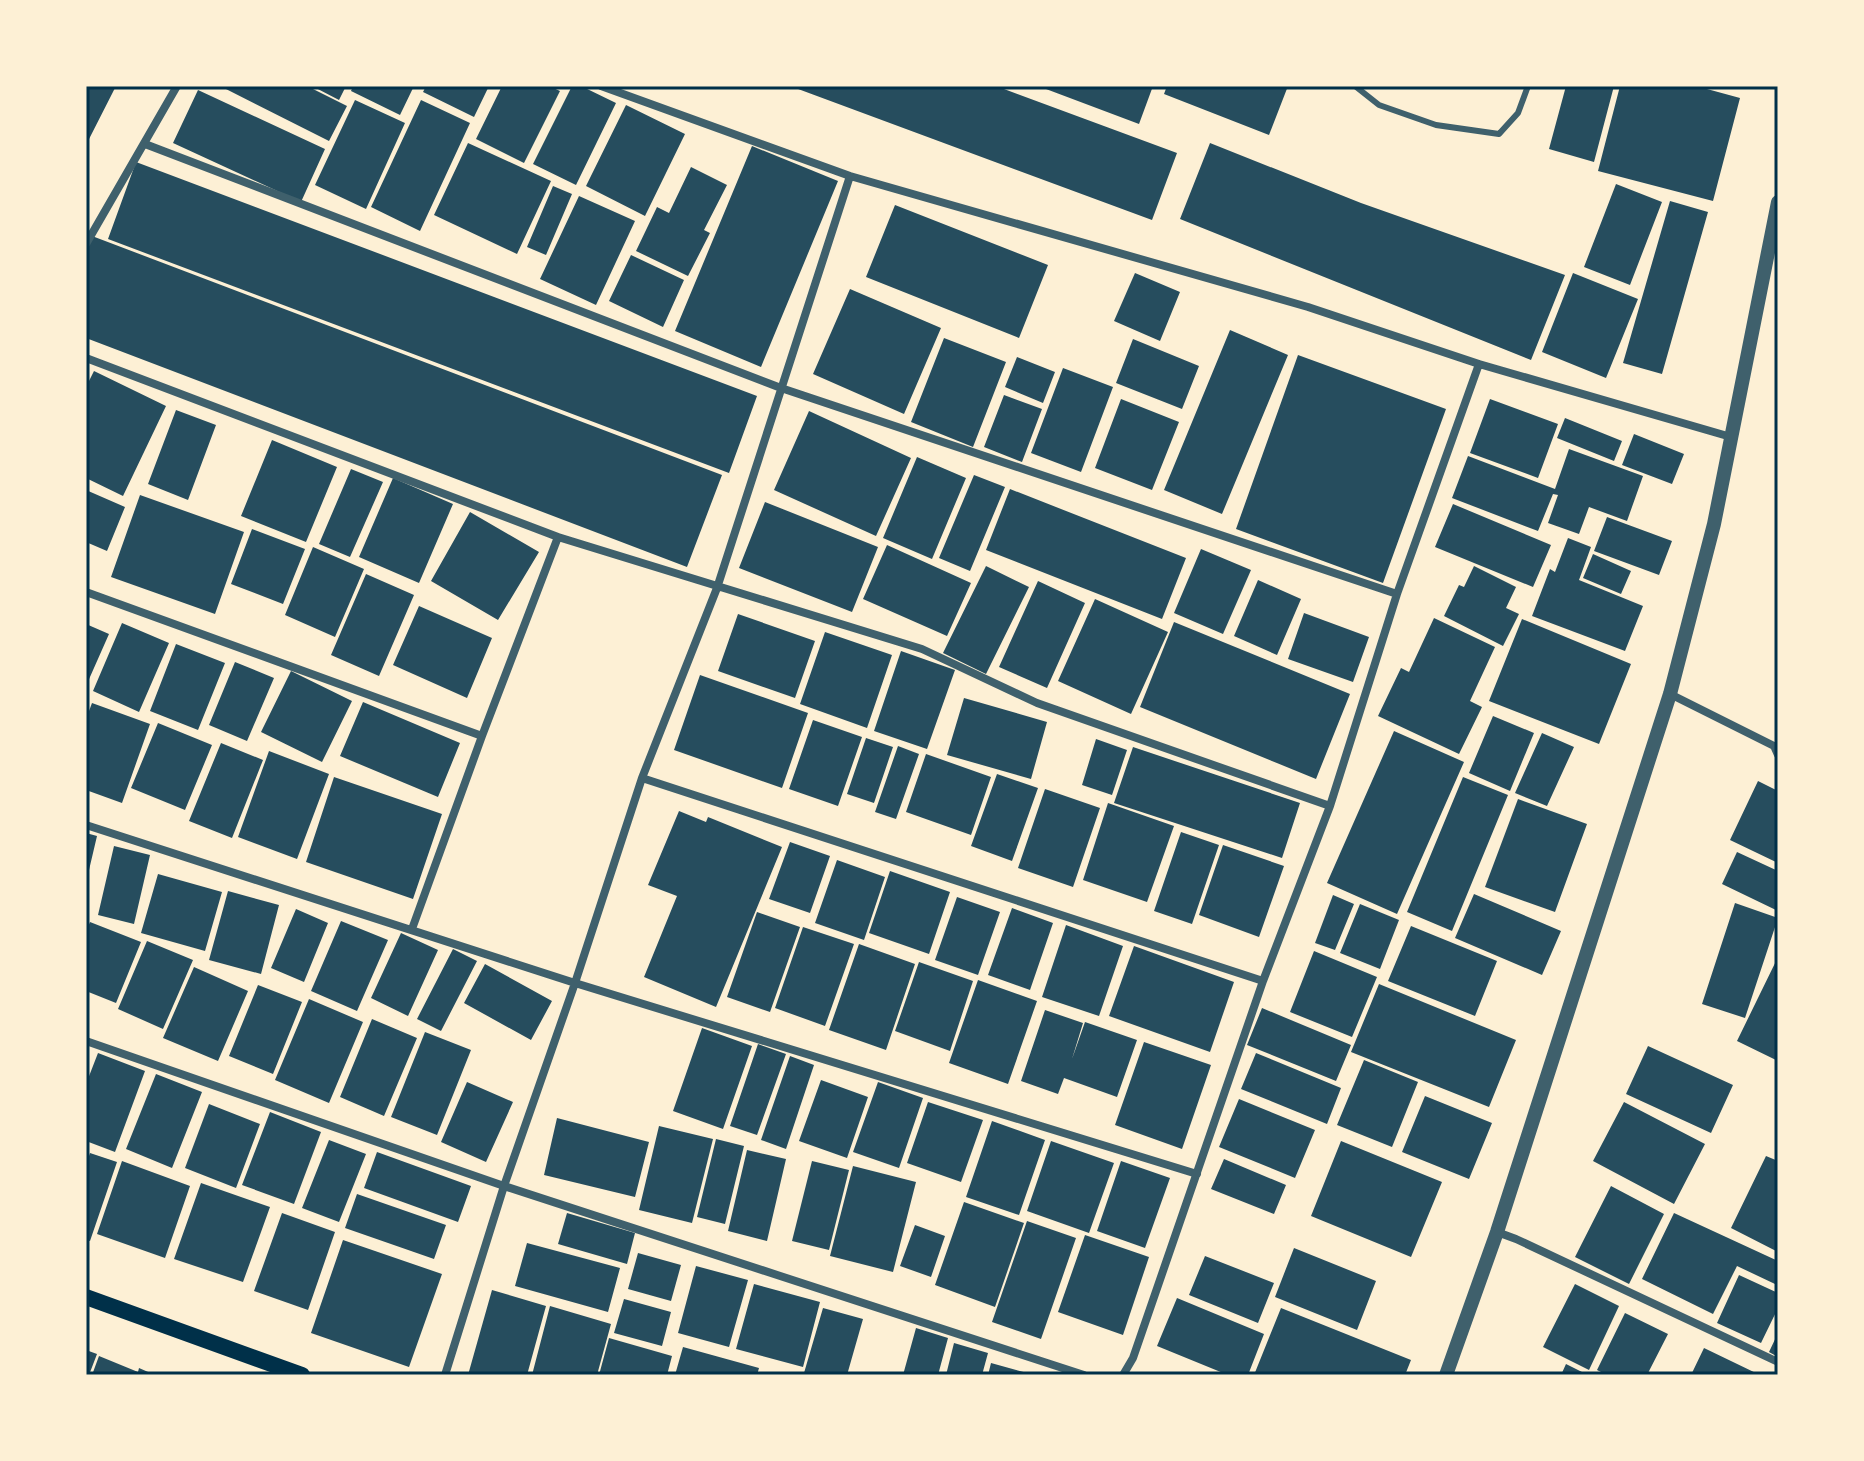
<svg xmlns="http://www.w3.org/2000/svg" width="1864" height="1461" viewBox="0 0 1864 1461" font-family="Overpass,sans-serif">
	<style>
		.building { fill: #264d5e }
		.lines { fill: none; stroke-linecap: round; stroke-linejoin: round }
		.service { stroke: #3f606c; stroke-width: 6 }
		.minor { stroke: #3f606c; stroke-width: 8 }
		.tertiary { stroke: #3f606c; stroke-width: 14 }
		.secondary { stroke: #003049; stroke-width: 16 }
		.neatline { fill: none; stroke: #003049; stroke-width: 3 }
	</style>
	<rect width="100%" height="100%" fill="#fdf0d5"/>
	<path class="building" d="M86,86H116L86,145Z
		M220,86H307L347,106L329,141Z
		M312,86H346L339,100Z
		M353,86H414L400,115L351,91Z
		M426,86H489L474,117L423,92Z
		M502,86H549L560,91L524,163L476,139Z
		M572,86H581L616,103L576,185L533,164Z
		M790,86H996L1177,153L1152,220Z
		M1038,86H1153L1139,124Z
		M1167,86H1288L1269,135L1164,94Z
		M1566,86H1614L1594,162L1549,149Z
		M1620,86H1696L1740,98L1713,201L1598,171Z
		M198,90L325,149L301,202L173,143Z
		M355,100L405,123L366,209L315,185Z
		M421,100L470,123L420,231L371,207Z
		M626,105L685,134L645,216L586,186Z
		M468,143L551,181L517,254L434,215Z
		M1210,143L1361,203L1565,275L1531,360L1180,219Z
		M752,146L838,181L761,367L675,331Z
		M136,162L757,396L729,473L108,239Z
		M691,167L727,185L704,230L710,233L688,276L636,251L657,207L669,213Z
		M1616,184L1662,202L1630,285L1584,267Z
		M553,186L572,194L546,255L527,247Z
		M579,196L635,221L596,305L540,279Z
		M1670,201L1708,212L1662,374L1623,363Z
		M895,205L1048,265L1019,338L866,277Z
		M92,236L722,475L687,567L86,338V253Z
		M631,255L684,280L663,327L609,301Z
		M1135,273L1180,292L1160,341L1114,321Z
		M1573,273L1638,299L1606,378L1542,352Z
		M850,289L941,328L904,414L813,374Z
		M1230,330L1288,355L1222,514L1164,490Z
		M944,338L1006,362L973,447L911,422Z
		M1133,339L1199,366L1182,409L1116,383Z
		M1298,355L1446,409L1383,583L1236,529Z
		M1017,357L1055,372L1043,403L1005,387Z
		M1063,368L1113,387L1081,472L1031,453Z
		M94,371L166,406L123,496L86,478V387Z
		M1004,395L1042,409L1022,462L984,447Z
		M1121,399L1179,422L1152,490L1095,468Z
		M1490,399L1558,424L1538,478L1470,453Z
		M176,410L216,425L188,500L148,484Z
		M809,411L911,458L876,536L774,490Z
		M1565,418L1622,441L1614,461L1557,438Z
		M1634,434L1684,454L1672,484L1622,465Z
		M272,440L337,467L306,542L241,516Z
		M1569,449L1643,476L1627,521L1589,507L1579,534L1548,523L1558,495L1553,494L1538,531L1452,498L1468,456L1555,489Z
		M917,457L966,478L932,559L883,538Z
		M351,469L383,482L350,557L319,544Z
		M974,475L1005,487L970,571L939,558Z
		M393,478L453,504L419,583L359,557Z
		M1010,489L1186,558L1162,619L986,550Z
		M86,490L125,507L107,551L86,542Z
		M140,495L244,532L215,614L111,577Z
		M765,502L878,547L852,612L739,568Z
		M1453,504L1551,545L1533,587L1435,547Z
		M470,512L539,552L498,620L431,581Z
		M1607,517L1672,541L1659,575L1594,551Z
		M252,529L305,549L283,604L231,584Z
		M1568,538L1591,547L1579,580L1643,606L1625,651L1532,616L1550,569L1555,572Z
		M887,545L971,583L947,636L863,599Z
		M313,547L364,569L335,637L285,615Z
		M1201,549L1251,570L1223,634L1174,613Z
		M1593,554L1631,571L1621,594L1583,578Z
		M986,566L1029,587L986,674L943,653Z
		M1474,566L1516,587L1506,608L1519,614L1503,646L1444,616L1459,585L1464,587Z
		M366,574L414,595L379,676L331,655Z
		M1258,580L1301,599L1277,655L1234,636Z
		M1038,581L1085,603L1047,688L999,667Z
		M1095,599L1168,632L1131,714L1058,681Z
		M419,606L492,638L467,698L393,665Z
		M1304,613L1369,637L1353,682L1288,659Z
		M738,614L815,641L795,698L718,671Z
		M1434,618L1495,647L1470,701L1482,707L1459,754L1378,716L1401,668L1409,672Z
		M1522,619L1631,664L1599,744L1489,701Z
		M1174,622L1350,694L1316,779L1140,707Z
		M122,623L169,643L139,712L93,691Z
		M86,624L109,634L86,686Z
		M825,632L892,655L867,728L800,704Z
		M176,644L225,663L198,730L150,711Z
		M901,651L955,670L927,749L874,731Z
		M235,662L274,678L247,741L209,725Z
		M291,671L352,701L322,762L261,732Z
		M700,675L808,713L782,788L674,750Z
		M964,698L1047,722L1031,779L947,755Z
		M363,702L460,743L438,797L340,756Z
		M92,703L150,724L122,803L86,790V719Z
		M1493,716L1534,733L1510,791L1469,773Z
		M813,720L862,737L838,806L789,789Z
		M158,723L212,745L185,810L131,788Z
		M1394,731L1464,762L1397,914L1327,883Z
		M1542,733L1574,747L1547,806L1515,793Z
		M866,738L893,747L874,803L847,794Z
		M1096,739L1127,750L1112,795L1082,785Z
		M221,743L263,760L232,838L189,821Z
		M898,746L919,754L896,819L875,812Z
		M1133,747L1300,803L1282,858L1114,803Z
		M269,751L329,774L297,859L238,837Z
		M926,754L991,777L971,835L906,812Z
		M997,774L1038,788L1012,861L971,846Z
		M334,777L442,814L413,899L306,862Z
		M1463,777L1508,795L1452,931L1407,912Z
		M1758,781L1778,791V863L1730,840Z
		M1045,789L1100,808L1073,887L1018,868Z
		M1518,799L1587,824L1555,912L1485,887Z
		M1108,803L1174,826L1147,902L1083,880Z
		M679,811L706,822L708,817L782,847L716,1007L644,977L677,896L648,885Z
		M1181,832L1219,845L1192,924L1154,911Z
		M86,833L97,836L89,870L86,869Z
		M790,842L830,856L810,913L769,899Z
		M1223,845L1284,866L1259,937L1199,915Z
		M114,846L150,855L134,924L98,915Z
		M1737,852L1778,871V911L1722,884Z
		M837,860L885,877L864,940L815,923Z
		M890,871L950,892L929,954L869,933Z
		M158,874L222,892L205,951L141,933Z
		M228,891L279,905L261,974L209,960Z
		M1474,894L1561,931L1542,975L1455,938Z
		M1333,895L1354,904L1335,950L1315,943Z
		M957,897L1000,912L978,975L935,960Z
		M1735,903L1778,918L1745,1018L1702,1004Z
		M1360,904L1399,920L1380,969L1340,953Z
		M1012,908L1053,923L1030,990L988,975Z
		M296,909L328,923L304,982L271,968Z
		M757,912L800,927L770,1012L727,997Z
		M341,921L388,940L357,1011L311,991Z
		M90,922L141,942L116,1003L86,991V932Z
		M1066,925L1123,946L1099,1016L1042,997Z
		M1411,926L1497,961L1475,1016L1388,981Z
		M803,927L854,944L825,1026L775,1008Z
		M401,933L438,950L408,1016L371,998Z
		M147,941L193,960L163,1029L118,1009Z
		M859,944L915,964L886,1050L829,1030Z
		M1134,946L1234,982L1210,1052L1109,1016Z
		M453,949L477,961L441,1031L417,1019Z
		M1314,951L1377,977L1352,1037L1290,1012Z
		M1778,957V1061L1737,1041Z
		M919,962L973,981L950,1051L895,1031Z
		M485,964L552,1001L531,1040L464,1003Z
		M194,967L248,991L218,1061L163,1038Z
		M978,980L1037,1001L1008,1084L949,1063Z
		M1379,984L1516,1040L1489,1107L1351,1052Z
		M258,985L302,1002L273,1074L229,1056Z
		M309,999L363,1022L329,1103L275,1080Z
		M1262,1008L1351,1045L1336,1081L1247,1045Z
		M1045,1010L1083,1023L1072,1059L1085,1022L1137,1040L1117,1097L1064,1078L1058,1094L1021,1081Z
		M372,1019L417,1038L384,1116L340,1097Z
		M702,1028L752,1046L723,1129L673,1111Z
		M425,1032L471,1050L437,1135L391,1117Z
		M1144,1042L1211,1065L1182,1149L1115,1125Z
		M758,1044L786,1054L757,1135L730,1126Z
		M1648,1046L1733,1085L1711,1133L1626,1094Z
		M98,1053L145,1071L115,1152L86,1141V1084Z
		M1256,1053L1341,1088L1327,1124L1241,1089Z
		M790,1056L814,1065L786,1149L761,1140Z
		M1364,1060L1418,1082L1392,1147L1337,1125Z
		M156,1074L202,1092L172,1168L126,1149Z
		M821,1080L868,1097L847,1158L799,1141Z
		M467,1082L513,1102L486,1162L441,1142Z
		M878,1082L923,1098L899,1168L853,1152Z
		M1425,1096L1492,1123L1469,1179L1402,1152Z
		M1239,1099L1315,1130L1295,1178L1219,1147Z
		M928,1102L983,1120L961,1182L907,1163Z
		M1624,1102L1705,1144L1674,1204L1593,1161Z
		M209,1104L260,1124L236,1188L185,1168Z
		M270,1112L321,1132L294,1204L242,1185Z
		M557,1118L649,1142L635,1197L544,1175Z
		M992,1121L1045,1140L1019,1215L966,1197Z
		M659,1126L713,1139L692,1223L639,1210Z
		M716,1139L744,1146L725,1224L697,1217Z
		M329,1140L366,1154L339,1222L302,1208Z
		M1051,1141L1114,1163L1089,1233L1027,1211Z
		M1341,1141L1442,1182L1411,1257L1311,1216Z
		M747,1150L786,1159L767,1241L728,1231Z
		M377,1152L471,1186L458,1222L364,1188Z
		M90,1153L117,1162L90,1241L86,1240V1165Z
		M1766,1156L1778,1161V1252L1731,1228Z
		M1224,1159L1286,1185L1274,1214L1211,1189Z
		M122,1161L190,1186L165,1258L97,1234Z
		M812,1161L849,1170L829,1250L792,1241Z
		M1121,1161L1170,1178L1145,1248L1097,1231Z
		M853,1166L916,1182L893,1272L830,1256Z
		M201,1183L270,1207L243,1282L174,1259Z
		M1611,1186L1664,1214L1629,1284L1575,1257Z
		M357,1194L446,1225L434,1259L345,1228Z
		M964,1202L1024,1223L995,1307L935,1285Z
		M282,1213L335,1232L308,1310L254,1291Z
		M567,1213L635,1233L627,1264L558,1244Z
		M1674,1213L1778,1261V1278L1775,1284L1737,1266L1713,1314L1642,1279Z
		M1027,1221L1076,1238L1041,1339L992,1322Z
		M915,1225L945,1236L931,1277L900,1266Z
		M1085,1235L1149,1257L1123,1335L1058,1312Z
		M343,1240L442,1274L409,1367L311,1333Z
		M527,1243L620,1268L608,1312L515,1286Z
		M1294,1248L1376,1281L1357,1330L1275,1297Z
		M638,1253L681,1265L671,1301L628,1289Z
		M1205,1256L1274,1283L1258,1323L1189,1295Z
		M696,1266L748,1280L729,1347L678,1333Z
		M1739,1275L1778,1293V1308L1761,1343L1717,1323Z
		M754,1284L820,1302L803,1367L736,1349Z
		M1575,1284L1619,1306L1589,1370L1543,1347Z
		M492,1290L546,1306L527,1375H468Z
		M1177,1298L1264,1334L1248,1375H1228L1157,1346Z
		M624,1299L671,1312L662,1346L614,1333Z
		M550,1306L611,1324L597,1375H532Z
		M823,1308L863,1319L847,1375L804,1373Z
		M1281,1308L1411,1360L1405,1375H1254Z
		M1625,1313L1668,1334L1647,1375H1607L1597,1370Z
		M916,1328L948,1338L938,1375H903Z
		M1778,1333V1357L1769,1352Z
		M609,1338L672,1356L667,1375H599Z
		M954,1343L988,1353L982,1375H946Z
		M683,1347L759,1368L757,1375H675Z
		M1704,1348L1760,1375H1691Z
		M86,1350L97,1354L89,1375H86Z
		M99,1356L138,1372L139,1368L155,1375H92Z
		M991,1363L1031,1374V1375H988Z
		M1566,1364L1588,1375H1561Z"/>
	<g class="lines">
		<path class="service" d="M1355,86L1379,105L1436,125L1499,134L1518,113L1528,86"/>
		<path class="minor" d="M601,86L850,176L1308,307L1479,364L1731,437
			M145,144L781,388L1397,594
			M86,244L177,86
			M86,358L558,537L922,649L1037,703L1330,806
			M86,592L482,736
			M1670,694L1774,746L1778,755
			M642,778L1263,981
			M86,825L575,983L1197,1174
			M412,929L482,736L558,537
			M86,1041L504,1186L1084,1375
			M1497,1232L1516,1239L1778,1362
			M445,1375L504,1186L575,983L642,778L717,588L850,176
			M1123,1375L1133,1358L1263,981L1330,806L1397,594L1479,364"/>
		<path class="tertiary" d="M1446,1375L1497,1232L1670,694L1714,524L1778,202"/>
		<path class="secondary" d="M86,1297L302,1375"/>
	</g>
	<rect width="1864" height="1461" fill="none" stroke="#fdf0d5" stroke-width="176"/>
	<rect x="88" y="88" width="1688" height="1285" class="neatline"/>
</svg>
